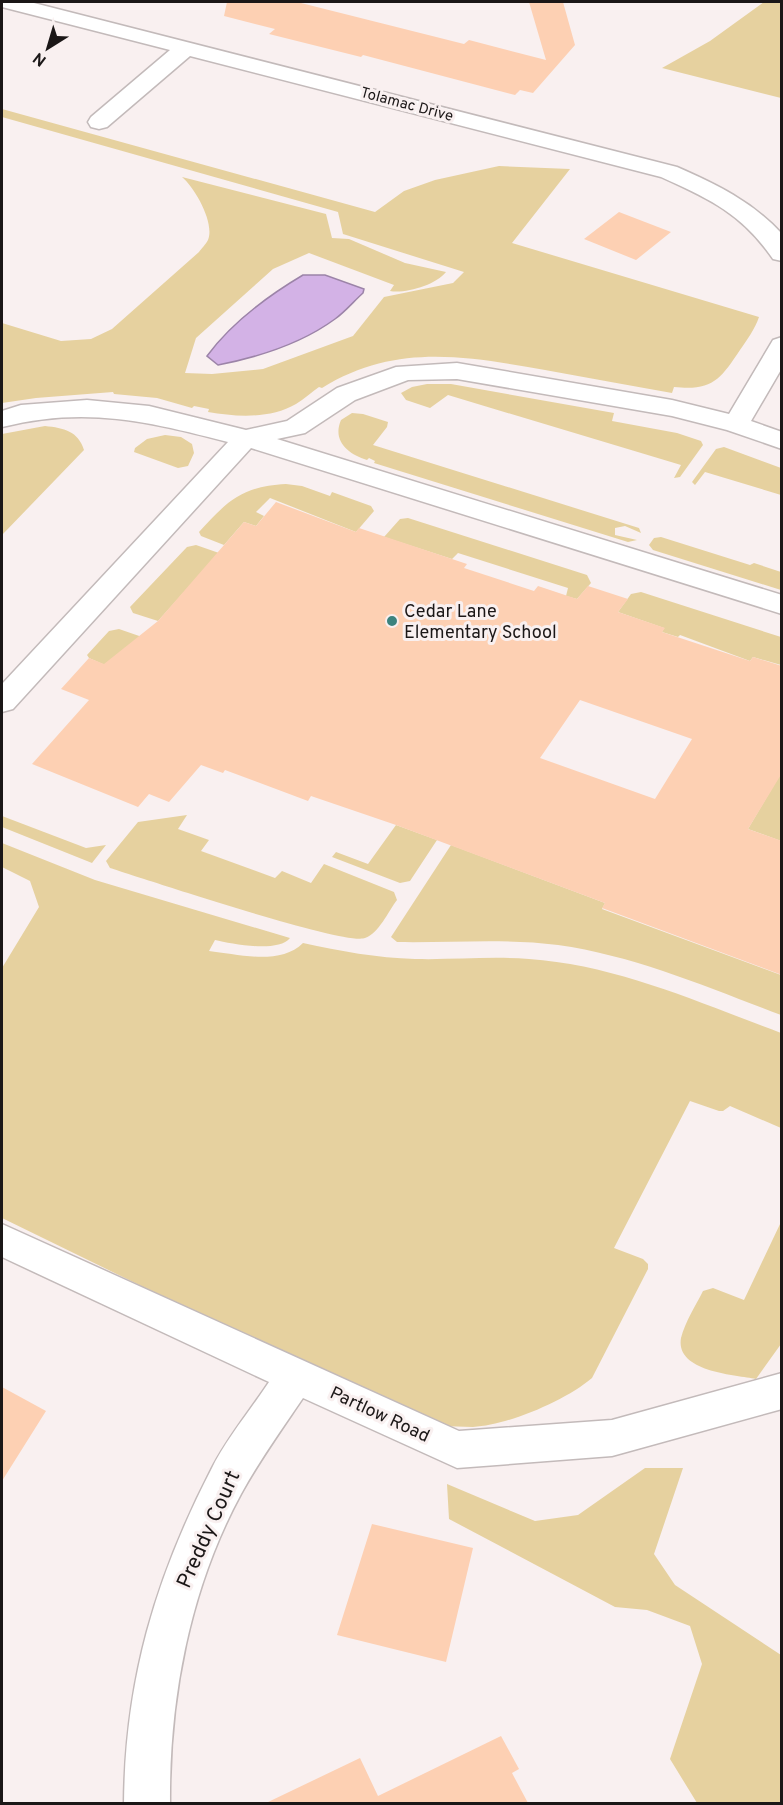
<svg xmlns="http://www.w3.org/2000/svg" width="783" height="1805" viewBox="0 0 783 1805" font-family="Overpass,sans-serif">
	<style>
		.green { fill: #e6d19f }
		.water { fill: #d3b2e6; stroke: #9c84a8; stroke-width: 1.5 }
		.building { fill: #fdd0b3; fill-rule: evenodd }
		.lines { fill: none; stroke-linecap: round; stroke-linejoin: round }
		.minor-casing { stroke: #c3baba; stroke-width: 3 }
		.minor { fill: #fff; fill-rule: evenodd }
		.poi-dot { fill: #3c837e; stroke: #f9f0f0; stroke-width: 2 }
		.labels { text-anchor: middle; stroke-width: 6; stroke-linejoin: round; paint-order: stroke }
		.far-street-label { font-size: 15px; fill: #1b1717; stroke: #f9f0f0 }
		.poi-label { font-size: 18px; fill: #1b1717; stroke: #f9f0f0; text-anchor: start }
		.street-label { font-size: 18px; fill: #1b1717; stroke: #f9f0f0 }
		.near-street-label { font-size: 21px; fill: #1b1717; stroke: #f9f0f0 }
	</style>
	<rect width="100%" height="100%" fill="#f9f0f0"/>
	<path class="green" d="M764,2H781V98L662,68L710,41Z
		M2,109L375,212L404,191L435,180L499,166L570,169L512,243L759,317C755,329 747,340 740,350C720,380 712,391 674,387L672,393C629,385 587,378 545,370C465,356 395,343 322,388L319,387C312,392 304,399 296,404C270,419 237,417 208,412L209,409L194,406L192,408L157,398L114,394L113,392L36,398L2,403V323L61,341L91,339L112,329L199,252C201,249 206,244 208,240C215,223 195,188 182,177L326,214L332,238L349,239L405,263L446,272C436,285 405,294 390,291L394,285L309,253L273,269L196,338L185,373L212,374L263,369L353,336L384,297L453,283L464,272L343,234L338,212L2,117Z
		M427,384H451L614,413L612,421L677,433L701,441L703,445L680,477L674,478L681,465L448,395L430,408L406,400L401,393L412,387Z
		M352,413L363,414L388,422L387,427L373,445L639,528L641,533L625,526L615,528V535L637,540L628,542L374,463L375,461L369,458L367,460C348,454 332,441 341,420Z
		M45,426C64,428 78,431 84,450L2,535V434Z
		M165,435L181,437L192,444L194,453L188,466L178,468L134,452L135,448L147,439Z
		M724,447L781,468V495L705,472L695,485L692,482L716,449Z
		M286,484L302,486L330,496L332,492L371,506L374,511L356,532L270,498L256,512L264,516L256,526L244,522L224,545L201,536L199,532C227,501 243,486 286,484Z
		M408,518L587,575L591,583L577,599L566,596L568,588L458,553L452,559L384,537L400,519Z
		M661,537L750,565L754,563L781,572V590L653,550L649,545L654,538Z
		M196,545L219,553L158,621L133,613L130,607L187,547Z
		M641,592L781,637V665L753,657L750,661L680,635L678,637L662,632L664,628L618,612L631,594Z
		M119,629L145,638L116,670L89,658L87,655L109,631Z
		M781,773V841L748,829Z
		M187,815L178,829L209,840L201,851L275,878L282,871L311,883L324,864L394,892L397,900C388,912 379,933 365,938C345,946 145,879 110,868L106,861L138,822Z
		M2,816L86,848L106,845L92,863L2,827Z
		M396,825L437,840L410,881L400,883L332,857L336,852L368,864Z
		M2,843L95,880L290,938C278,953 232,944 215,940L209,951C237,954 280,966 303,943C340,951 377,958 415,959C453,960 491,956 529,959C617,965 700,1003 781,1033V1128L730,1106L723,1111H719L690,1101L614,1248L643,1259L648,1264V1269L592,1378C565,1401 508,1425 473,1427C462,1427 451,1426 440,1426L174,1302L2,1218V968L39,907L30,881L2,867Z
		M451,845L605,903L602,909L781,975V1015C709,988 636,956 558,945C505,938 451,943 397,942L391,937Z
		M781,1222V1344L756,1379C735,1375 675,1372 681,1338C685,1322 696,1305 703,1291L713,1288L744,1300Z
		M645,1468H683L654,1554L675,1585L781,1655V1803H697L670,1759L702,1664L690,1626L647,1610L615,1607L449,1519L447,1484L535,1521L578,1515Z"/>
	<path class="water" d="M303,275H325L364,289L363,293C354,301 345,312 335,319C301,344 259,357 218,365L207,356C232,322 266,297 303,275Z"/>
	<path class="building" d="M227,2H297L464,44L469,40L546,60L529,2H563L575,45L533,93L520,90L515,95L363,55L361,57L269,34L275,29L224,16Z
		M619,212L671,232L636,260L584,239Z
		M276,502L356,532L359,528L467,564L464,568L534,591L538,586L577,599L588,586L628,599L618,612L665,628L662,632L750,661L753,657L782,666V773L748,829L782,841V975L602,908L605,903L396,825L311,796L308,801L225,770L223,773L201,765L169,802L149,794L138,807L32,764L89,700L61,689L89,658L104,664L158,621L244,522L256,526ZM580,700L692,739L655,799L540,758Z
		M2,1387L46,1411L2,1481Z
		M372,1524L473,1548L446,1662L337,1635Z
		M501,1736L519,1769L512,1773L528,1803H266L360,1758L378,1796Z"/>
	<g class="lines">
		<g class="minor-casing">
			<path id="minor" d="M2,2H30L677,167C716,184 753,202 782,234V261L773,259C742,214 710,199 661,177L190,56L107,127L99,129L91,127L88,122L91,117L170,50L2,7Z
				M782,337V368L751,421L782,432V449L727,430L672,416L457,379L408,380L355,400L305,433L277,439L782,595V614L251,448L13,709L2,712V684L228,442C147,421 85,406 2,427V411L21,405L87,400L149,406L246,430L287,421L337,388L396,367L457,363L672,400L729,414L773,340Z
				M2,1224L459,1431L612,1420L782,1373V1409L612,1456L457,1468L303,1398C282,1429 259,1461 241,1494C190,1588 169,1698 170,1804H124C125,1681 155,1579 211,1470C226,1439 250,1411 269,1382L2,1257Z"/>
		</g>
		<use href="#minor" class="minor"/>
	</g>
	<circle class="poi-dot" cx="392" cy="621" r="6"/>
	<g class="labels">
		<g class="far-street-label">
			<text transform="translate(407 104) rotate(15)" y="5">Tolamac Drive</text>
		</g>
		<g class="poi-label">
			<text x="404" y="617">Cedar Lane<tspan x="404" dy="21">Elementary School</tspan></text>
		</g>
		<g class="street-label">
			<text transform="translate(380 1414) rotate(25)" y="6">Partlow Road</text>
		</g>
		<g class="near-street-label">
			<text transform="translate(208 1529) rotate(-66)" y="7">Preddy Court</text>
		</g>
	</g>
	<rect width="783" height="1805" fill="none" stroke="#1b1717" stroke-width="6"/>
	<g transform="translate(48 48) rotate(217)" stroke="#f9f0f0" stroke-width="4.5" paint-order="stroke">
	<path d="M0-4.5L10 22L0 15L-10 22Z" fill="#1b1717"/>
	<text y="-9" font-size="16" font-weight="bold" text-anchor="middle" fill="#1b1717">N</text>
	</g>
</svg>
